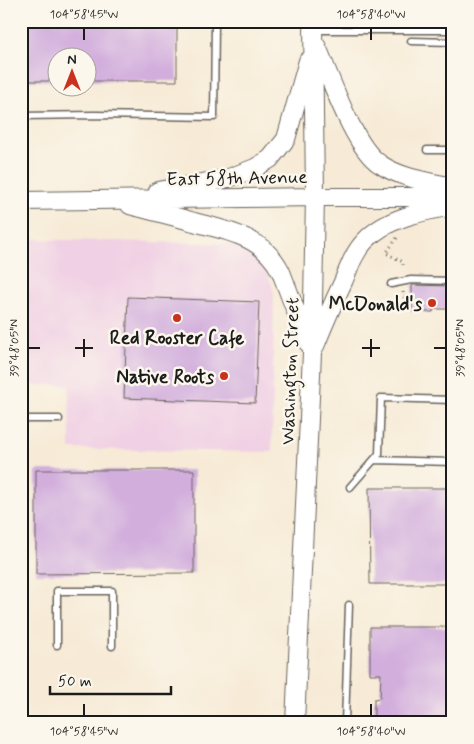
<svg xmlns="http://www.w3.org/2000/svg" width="474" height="744" viewBox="0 0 474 744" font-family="Mynerve,sans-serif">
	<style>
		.built { fill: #f0d0e4 }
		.building { fill: #d2aedd }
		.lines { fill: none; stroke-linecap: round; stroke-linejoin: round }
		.service-casing { stroke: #69645d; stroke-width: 9 }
		.secondary-casing { stroke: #69645d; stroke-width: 20 }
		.path { stroke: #69645d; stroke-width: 3; stroke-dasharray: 1 4; stroke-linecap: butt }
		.service { stroke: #fff; stroke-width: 6 }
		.secondary { stroke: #fff; stroke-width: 18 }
		.ticks { fill: none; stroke: #1c1c1c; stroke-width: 2 }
		.poi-dot { fill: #c8321e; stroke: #fbf7ec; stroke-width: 2 }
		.labels { text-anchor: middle; stroke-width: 5; stroke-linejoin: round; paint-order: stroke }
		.street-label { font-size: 19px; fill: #1c1c1c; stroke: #fbf7ec }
		.poi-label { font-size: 19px; font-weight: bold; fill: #1c1c1c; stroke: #fbf7ec; text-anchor: end }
		.neatline { fill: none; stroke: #1c1c1c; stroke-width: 2 }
		.ticks-label { font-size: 12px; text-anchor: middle; fill: #1c1c1c }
	</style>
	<rect width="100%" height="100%" fill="#fbf7ec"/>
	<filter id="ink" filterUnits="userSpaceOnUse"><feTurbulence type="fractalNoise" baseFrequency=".02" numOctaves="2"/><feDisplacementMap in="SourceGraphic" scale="10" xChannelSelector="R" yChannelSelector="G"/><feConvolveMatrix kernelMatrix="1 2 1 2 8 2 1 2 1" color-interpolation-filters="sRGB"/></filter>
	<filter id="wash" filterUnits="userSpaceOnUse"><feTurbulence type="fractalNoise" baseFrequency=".0096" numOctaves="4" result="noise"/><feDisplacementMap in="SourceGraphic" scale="20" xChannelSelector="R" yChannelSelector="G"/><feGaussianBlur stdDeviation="1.12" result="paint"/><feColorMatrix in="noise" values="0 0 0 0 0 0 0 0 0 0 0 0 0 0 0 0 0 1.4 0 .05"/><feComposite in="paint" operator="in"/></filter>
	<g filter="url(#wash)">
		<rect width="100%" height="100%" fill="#f7ebd7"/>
		<path class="built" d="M21,239L248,244L265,263L274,293L272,452L70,449L69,385H21Z"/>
		<g id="blocks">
			<path class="building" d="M21,21H177V81H88V58H58V81H21Z
				M412,285L453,286V309H433V312H412Z
				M128,297L259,302L255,403L124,398Z
				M36,470H194V573L36,574Z
				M369,488H453V584H370Z
				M370,627H453V723H374V699L380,698L381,674H370Z"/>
		</g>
	</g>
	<g filter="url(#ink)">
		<use href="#blocks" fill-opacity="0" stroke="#69645d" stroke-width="1"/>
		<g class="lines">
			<g class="service-casing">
				<path id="service" d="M315,30H453
					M411,41L453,42
					M21,116L95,115L214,117L215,21
					M427,150H453
					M391,284L411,280L453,281
					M21,419H59
					M374,460L453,462
					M350,487L379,454L381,398L453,400
					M57,645V591H112V646
					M345,723L349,605"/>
			</g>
			<g class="secondary-casing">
				<path id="secondary" d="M317,47C330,76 354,148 380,164C400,178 429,182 453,187
					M158,191L229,178L255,168L270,159L286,139L308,61
					M21,201L315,197H453
					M130,205C152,211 173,216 194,222C229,231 264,237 281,272L308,343
					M315,346C324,324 333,303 343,282C349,268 354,252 365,241C386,218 423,211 453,206
					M295,723L312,353L315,197L313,21"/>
			</g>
			<path class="path" d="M397,238L386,253L403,262V265
				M403,292L404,297H412"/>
			<use href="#service" class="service"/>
			<use href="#secondary" class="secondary"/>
		</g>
	</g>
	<path class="ticks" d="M84,28V40M371,28V40M84,339V357M371,339V357M28,348H40M75,348H93M362,348H380M434,348H446M84,704V716M371,704V716"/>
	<g class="poi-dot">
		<circle cx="432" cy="303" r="5"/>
		<circle cx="177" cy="318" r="5"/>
		<circle cx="224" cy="376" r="5"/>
	</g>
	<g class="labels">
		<g class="street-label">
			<text transform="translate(237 177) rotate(-1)" y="7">East 58th Avenue</text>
			<text transform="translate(289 371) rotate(-88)" y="7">Washington Street</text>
		</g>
		<g class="poi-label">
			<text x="422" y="310">McDonald's</text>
			<text x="177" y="344" text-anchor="middle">Red Rooster Cafe</text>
			<text x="214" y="383">Native Roots</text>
		</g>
	</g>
	<rect width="474" height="744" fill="none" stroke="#fbf7ec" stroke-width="55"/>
	<g transform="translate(72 72)"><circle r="24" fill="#fbf7ec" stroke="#a29f99"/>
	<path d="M0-4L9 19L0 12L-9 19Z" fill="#c8321e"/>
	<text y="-8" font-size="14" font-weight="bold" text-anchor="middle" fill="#1c1c1c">N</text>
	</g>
	<path d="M50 686v8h121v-8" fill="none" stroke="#1c1c1c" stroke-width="2.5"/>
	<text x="58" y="686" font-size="15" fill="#1c1c1c" stroke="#fbf7ec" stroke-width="4" paint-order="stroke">50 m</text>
	<rect x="28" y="28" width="418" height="688" class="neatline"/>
	<g class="ticks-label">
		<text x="84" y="18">104°58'45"W</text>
		<text x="371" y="18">104°58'40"W</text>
		<text transform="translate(14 348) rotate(-90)" y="4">39°48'05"N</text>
		<text transform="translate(460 348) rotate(-90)" y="4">39°48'05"N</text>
		<text x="84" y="735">104°58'45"W</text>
		<text x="371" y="735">104°58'40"W</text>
	</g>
</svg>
